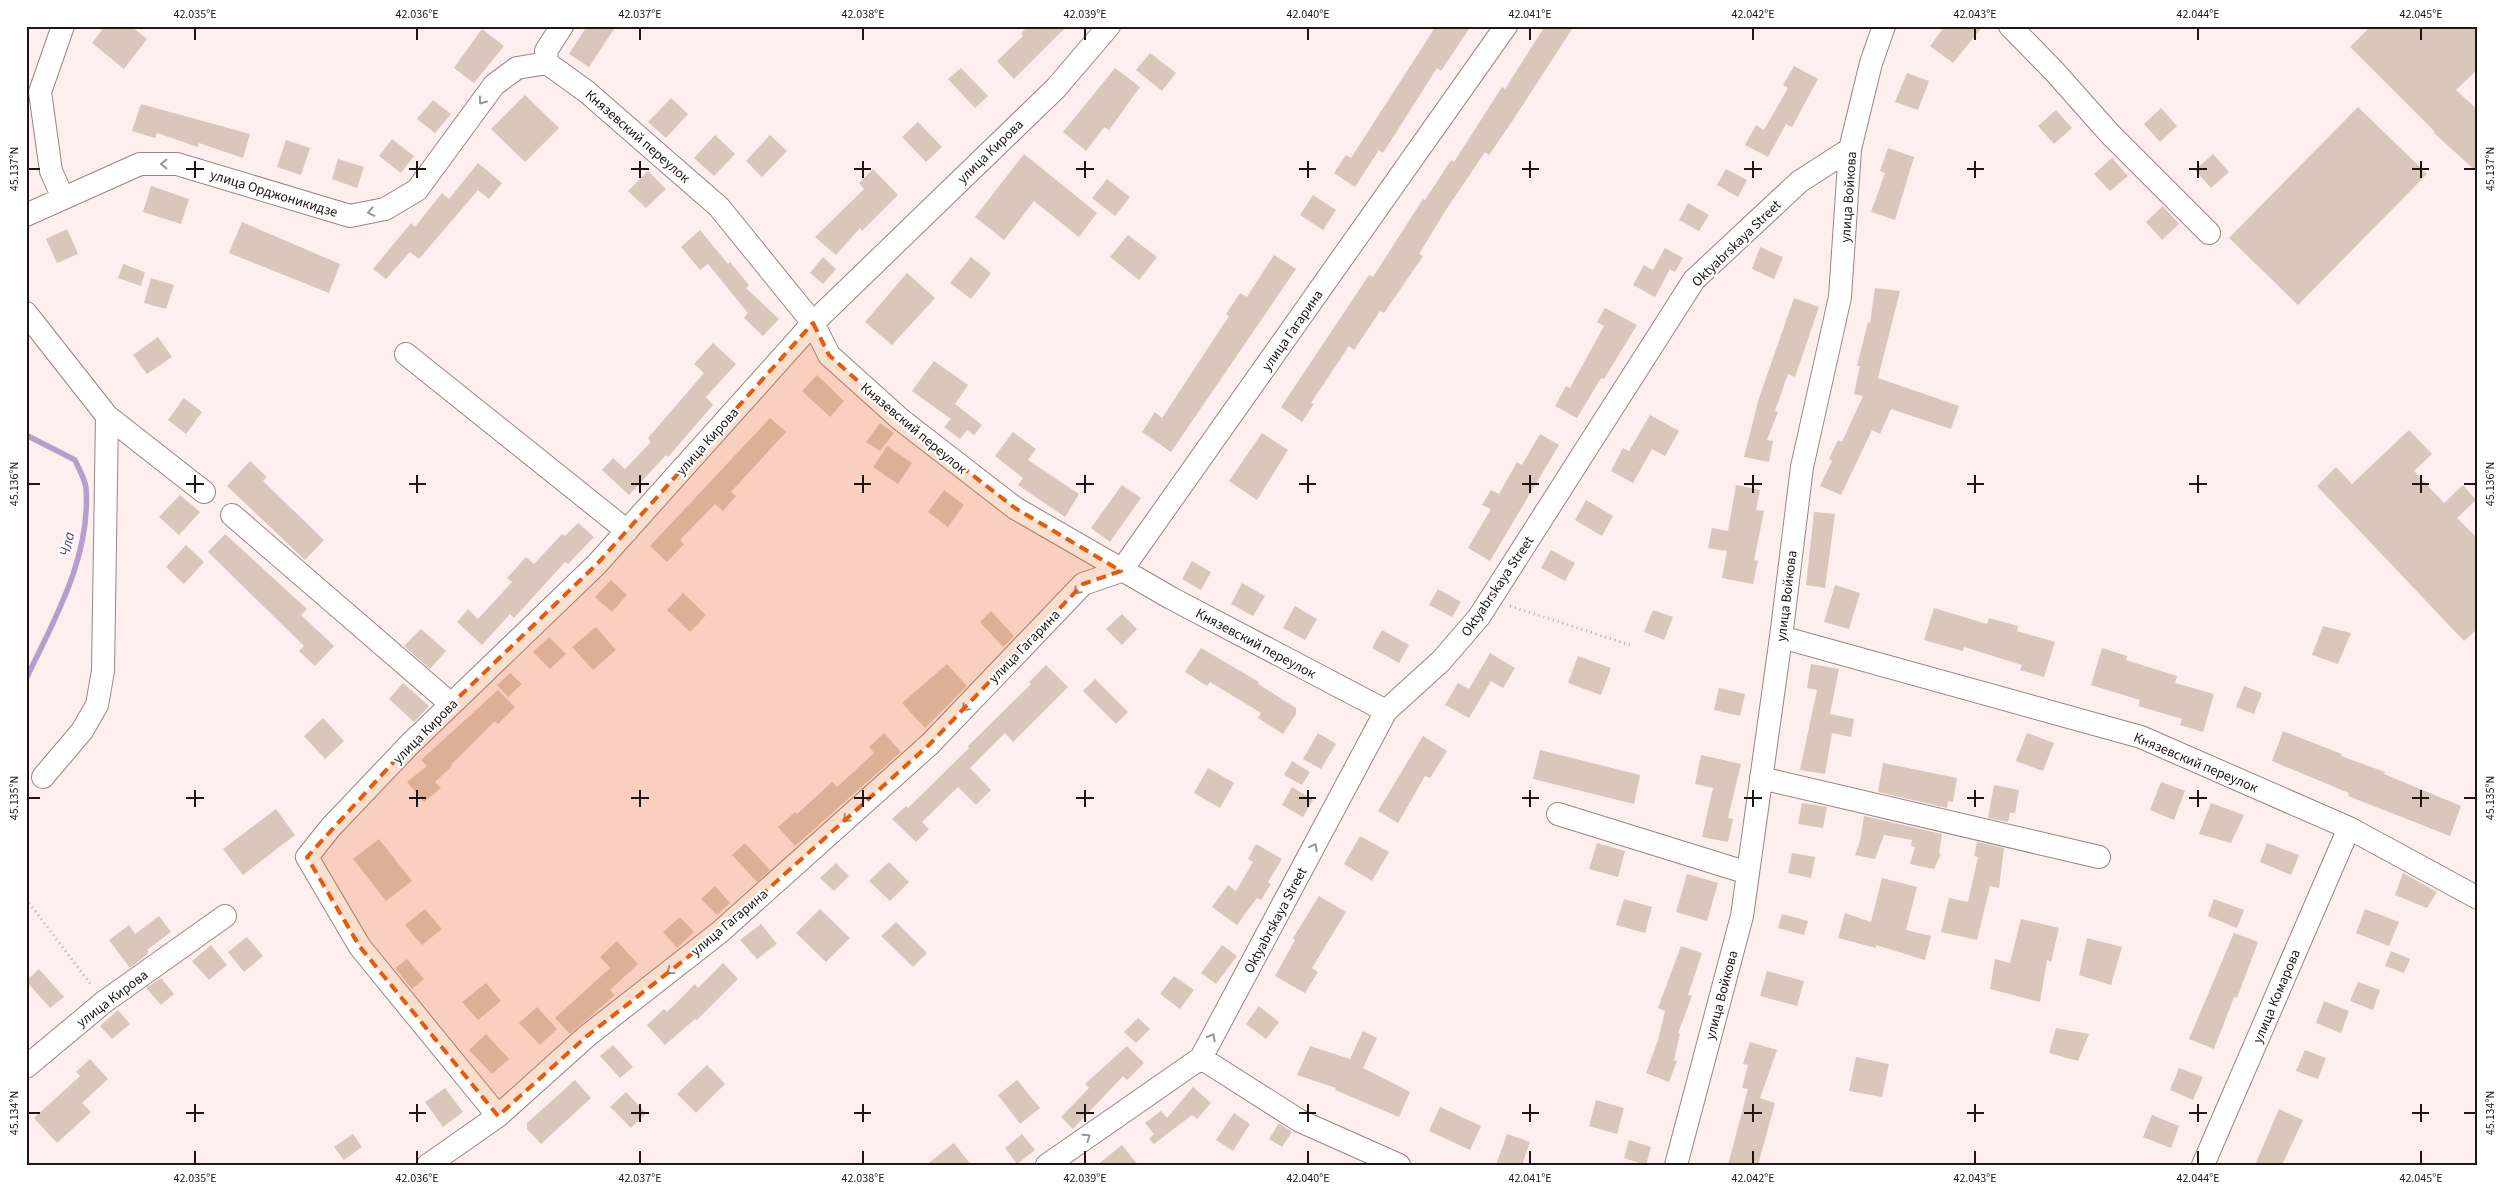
<svg xmlns="http://www.w3.org/2000/svg" width="2504" height="1191" viewBox="0 0 2504 1191" font-family="'Source Sans 3',sans-serif">
	<style>
		.lines { fill: none; stroke-linecap: round; stroke-linejoin: round }
		.stream { stroke: #b69dcb; stroke-width: 5.5 }
		.building { fill: #dac6ba }
		.minor-casing { stroke: #9b8483; stroke-width: 24 }
		.path { stroke: #b8aaaa; stroke-width: 3; stroke-dasharray: 1 4; stroke-linecap: butt }
		.minor { stroke: #fff; stroke-width: 22 }
		.oneway { stroke: #9a9696 }
		.marked { fill: #e8590c; fill-opacity: 0.2; stroke: #e8590c; stroke-width: 4; stroke-dasharray: 10 6; stroke-linejoin: round }
		.ticks { fill: none; stroke: #1e1515; stroke-width: 2 }
		.labels { text-anchor: middle; stroke-width: 4.5; stroke-linejoin: round; paint-order: stroke }
		.street-label { font-size: 14px; fill: #1e1515; stroke: #fff }
		.water-label { font-size: 15px; font-style: italic; fill: #64417c; stroke: #fff }
		.neatline { fill: none; stroke: #1e1515; stroke-width: 2 }
		.ticks-label { font-size: 12px; text-anchor: middle; fill: #1e1515 }
	</style>
	<rect width="100%" height="100%" fill="#feeeee"/>
	<g class="lines">
		<path class="stream" d="M26,435L75,460C79,469 85,479 86,488C91,557 54,620 26,679"/>
	</g>
	<path class="building" d="M105,26H131L147,39L124,69L92,43Z
		M587,26H616L589,67L569,54Z
		M1029,26H1067L1014,79L997,61L1023,36L1021,33Z
		M1436,26H1471L1441,71L1437,68L1383,153L1379,150L1355,187L1334,173L1346,155L1351,158Z
		M1545,26H1574L1511,123L1489,155L1485,152L1444,213L1419,254L1423,256L1408,278L1384,313L1380,311L1354,350L1349,346L1311,403L1314,404L1302,422L1281,407L1369,275L1373,277L1423,199L1425,200L1451,160L1454,162L1502,87L1505,89Z
		M1945,26H1983L1953,63L1930,46Z
		M2371,26H2478V69L2456,90L2478,110V173L2434,133L2435,132L2350,47Z
		M482,29L504,46L474,83L454,68Z
		M1150,53L1176,73L1162,91L1136,70Z
		M1794,66L1818,79L1792,127L1786,124L1768,157L1745,145L1756,125L1764,130L1788,88L1783,85Z
		M961,68L988,96L975,108L948,79Z
		M1115,68L1140,87L1109,130L1104,127L1086,151L1063,132Z
		M1907,73L1929,81L1918,110L1895,102Z
		M525,95L559,128L525,162L491,129Z
		M671,98L688,114L666,138L648,122Z
		M433,100L451,114L435,133L417,119Z
		M141,104L250,134L243,158L199,143L198,147L157,133L155,138L132,131Z
		M2358,107L2427,174L2298,305L2229,238Z
		M2161,108L2177,126L2160,142L2144,124Z
		M2056,110L2072,128L2054,144L2038,126Z
		M918,122L942,147L926,162L902,137Z
		M715,135L735,154L714,176L694,158Z
		M770,135L787,151L762,177L746,161Z
		M392,139L414,156L401,173L379,156Z
		M286,140L310,148L301,175L277,167Z
		M1888,148L1914,157L1895,220L1871,212L1885,173L1880,171Z
		M1024,154L1097,213L1079,237L1034,201L1004,240L975,217Z
		M2213,154L2229,172L2211,188L2195,170Z
		M2112,158L2128,176L2110,191L2094,174Z
		M338,159L364,167L357,188L332,179Z
		M478,163L502,183L489,199L478,190L419,259L410,252L386,279L373,269L411,223L415,227L442,193L449,199Z
		M873,169L898,195L862,231L860,228L836,255L815,237L864,189L859,183Z
		M1726,169L1747,180L1738,197L1717,185Z
		M648,171L666,189L646,208L628,191Z
		M1107,179L1130,197L1115,216L1092,198Z
		M151,186L189,199L181,224L143,212Z
		M1313,195L1336,210L1323,230L1300,215Z
		M1688,203L1709,215L1699,231L1679,220Z
		M2163,206L2179,224L2162,240L2146,222Z
		M242,222L340,264L329,293L229,253Z
		M67,229L78,254L57,263L46,239Z
		M700,230L728,264L730,262L749,285L746,288L779,319L763,336L744,318L748,313L708,264L700,270L681,247Z
		M1128,235L1157,257L1139,280L1110,257Z
		M1760,247L1783,257L1774,279L1752,269Z
		M1665,248L1683,258L1675,272L1670,269L1655,297L1633,285L1644,265L1653,270Z
		M1274,255L1296,269L1171,452L1142,432L1155,412L1162,418L1229,316L1226,314L1240,293L1247,297Z
		M823,257L836,269L823,284L810,273Z
		M971,257L991,273L971,299L950,283Z
		M123,264L145,272L141,286L118,278Z
		M907,273L935,298L892,345L865,322Z
		M151,278L174,285L166,309L144,303Z
		M1875,288L1900,291L1878,378L1959,406L1951,429L1891,409L1880,434L1872,430L1841,495L1820,486L1832,461L1829,459L1838,440L1842,442L1863,396L1854,394L1860,366H1857L1868,322L1870,323Z
		M1794,298L1819,307L1795,377L1788,374L1775,411L1778,412L1767,440L1773,441L1769,462L1744,457L1759,398Z
		M1605,308L1637,325L1604,379L1601,378L1577,418L1555,406L1566,386L1570,388L1604,326L1597,322Z
		M158,337L172,357L147,374L133,355Z
		M713,343L736,364L706,397L713,405L668,457L666,455L629,495L602,470L613,458L625,469L651,442L648,438L704,373L694,364Z
		M934,361L968,385L955,404L982,425L974,435L967,430L960,439L944,427L951,419L912,391Z
		M817,375L844,401L830,417L802,391Z
		M184,398L202,412L186,434L168,420Z
		M1650,415L1679,431L1665,456L1652,449L1633,483L1611,471L1623,448L1629,451Z
		M770,418L786,432L731,492L736,496L723,511L715,504L680,540L684,544L667,562L650,546Z
		M880,423L894,433L880,451L866,442Z
		M2409,430L2432,454L2414,471L2444,503L2463,485L2476,500L2457,518L2478,539V628L2464,641L2317,486L2336,467L2352,484Z
		M1013,432L1036,449L1028,460L1079,494L1065,517L1018,485L1023,478L995,456Z
		M1262,433L1288,450L1257,500L1229,481Z
		M1540,434L1559,445L1490,561L1468,548L1491,509L1482,505L1491,490L1499,494L1517,462L1522,465Z
		M887,446L912,463L898,484L873,467Z
		M250,461L267,477L263,481L324,540L305,560L227,486Z
		M1122,485L1141,498L1110,542L1091,528Z
		M1736,485L1760,490L1756,510L1764,511L1754,560L1758,561L1753,584L1722,578L1727,551L1708,548L1712,528L1728,531Z
		M944,490L964,505L948,527L928,512Z
		M180,495L200,512L179,535L159,517Z
		M1586,500L1613,516L1602,536L1575,520Z
		M1814,512L1835,514L1825,588L1806,585Z
		M578,523L594,537L568,564L565,562L514,618L510,614L482,645L457,622L468,609L478,619L512,582L507,578L526,557L534,564L562,534L565,536Z
		M225,534L307,609L301,615L334,646L315,666L299,651L304,646L208,552Z
		M186,545L204,562L184,584L166,567Z
		M1551,550L1575,563L1565,581L1541,568Z
		M1192,561L1211,572L1201,590L1182,579Z
		M611,580L627,595L612,612L595,597Z
		M1242,583L1265,596L1253,616L1231,604Z
		M1835,585L1860,593L1849,629L1824,622Z
		M1438,589L1461,602L1452,617L1429,605Z
		M683,593L706,615L690,632L667,610Z
		M1295,606L1317,619L1305,640L1283,628Z
		M1934,608L1987,624L1989,618L2018,626L2017,631L2055,642L2044,677L2020,670L2022,665L1964,647L1963,651L1924,640Z
		M1653,610L1673,617L1664,640L1644,632Z
		M991,611L1014,636L1003,647L980,622Z
		M1122,614L1137,629L1122,645L1106,629Z
		M2323,626L2351,633L2338,664L2312,655Z
		M596,627L616,650L593,670L572,647Z
		M421,629L446,651L430,669L404,646Z
		M1382,630L1409,645L1399,663L1372,648Z
		M549,637L566,654L550,669L533,652Z
		M1201,648L1259,682L1258,684L1296,708V714L1283,734L1258,718L1261,713L1210,682L1207,686L1185,672Z
		M2102,648L2127,656L2126,660L2177,676L2175,683L2214,694L2203,732L2180,725L2182,719L2138,706L2140,700L2091,685Z
		M1490,653L1515,668L1503,688L1491,681L1469,718L1445,705L1458,683L1469,689Z
		M1578,656L1611,668L1601,695L1568,683Z
		M947,664L967,686L925,728L902,703Z
		M1811,664L1839,669L1830,714L1854,719L1851,737L1832,733L1825,774L1800,770L1817,690L1807,688Z
		M1046,665L1068,687L1013,742L1005,733L970,768L991,790L976,805L958,787L922,822L929,829L916,842L892,819L906,806L908,808L969,748L968,746L1031,684L1029,682Z
		M510,673L522,684L508,697L497,685Z
		M1095,679L1128,712L1116,724L1083,691Z
		M403,683L429,706L414,722L389,699Z
		M2244,686L2262,693L2254,714L2236,707Z
		M1719,688L1745,694L1740,716L1714,710Z
		M498,690L515,707L498,724L495,721L451,765L452,766L435,782L441,788L424,802L407,782L427,766L421,760Z
		M323,718L344,741L325,759L304,736Z
		M2283,731L2342,754L2341,756L2385,772L2384,774L2461,806L2450,836L2348,796L2349,793L2272,761Z
		M884,733L901,752L795,846L778,827L795,812L797,814L832,782L837,787L874,753L869,747Z
		M1318,733L1336,744L1321,769L1303,759Z
		M2027,733L2054,743L2043,771L2016,761Z
		M1423,736L1447,751L1430,778L1425,776L1398,823L1378,811Z
		M1540,750L1640,775L1634,804L1533,779Z
		M1701,755L1741,764L1728,818L1733,819L1728,842L1702,837L1713,788L1695,784Z
		M1292,761L1310,772L1302,785L1284,775Z
		M1883,763L1957,778L1953,802L1948,801L1947,808L1878,792Z
		M1208,768L1234,783L1220,808L1194,793Z
		M2161,782L2185,791L2174,820L2150,810Z
		M1994,785L2019,790L2015,813H2010L2008,822L1988,818Z
		M1292,787L1313,800L1303,817L1282,805Z
		M1802,803L1827,807L1823,828L1798,824Z
		M2211,803L2244,815L2231,843L2199,834Z
		M276,809L295,835L243,875L223,849Z
		M1864,816L1942,834L1939,854H1941L1934,869L1910,864L1915,847L1911,846L1912,840L1884,835L1875,859L1855,855L1860,841Z
		M1360,836L1389,852L1372,881L1344,864Z
		M379,839L412,881L386,901L353,859Z
		M1977,842L2004,848L1999,888L1990,886L1977,940L1941,932L1949,898L1968,902L1978,857L1974,856Z
		M745,843L770,870L757,882L732,855Z
		M1597,843L1625,851L1618,877L1589,869Z
		M2267,843L2299,855L2291,875L2260,862Z
		M1256,844L1282,859L1268,882L1271,884L1261,900L1257,898L1237,925L1212,907L1228,885L1236,891L1253,862L1248,859Z
		M1792,853L1815,857L1811,878L1788,873Z
		M889,862L909,882L890,901L869,881Z
		M836,863L849,876L834,891L820,878Z
		M2403,873L2437,892L2427,908L2395,895Z
		M1687,874L1718,883L1707,921L1676,912Z
		M1882,878L1917,887L1906,930L1931,936L1925,960L1876,945V948L1838,938L1845,913L1871,922Z
		M715,886L730,903L717,915L701,899Z
		M1319,896L1346,912L1312,968L1318,972L1305,993L1275,976L1295,940L1293,938Z
		M1624,899L1652,907L1645,933L1616,925Z
		M2214,899L2244,910L2237,928L2208,916Z
		M425,909L442,929L422,945L405,925Z
		M820,909L850,938L826,962L796,933Z
		M2365,909L2399,922L2389,946L2356,933Z
		M1782,914L1808,921L1804,935L1778,928Z
		M159,916L171,932L147,950L149,952L143,958L130,968L109,940L129,925L135,934Z
		M680,917L694,932L677,948L663,932Z
		M2021,919L2059,928L2051,962L2047,960L2040,1002L1990,989L1995,959L2010,963Z
		M896,922L927,953L913,967L881,936Z
		M761,924L777,944L757,959L740,940Z
		M2234,933L2258,942L2237,998L2234,997L2214,1049L2189,1039Z
		M247,937L263,956L244,972L228,952Z
		M2087,938L2122,947L2111,985L2079,975Z
		M617,941L638,964L610,990L615,995L570,1034L555,1018L610,968L600,957Z
		M211,945L227,965L209,980L192,961Z
		M1222,945L1237,956L1216,984L1201,973Z
		M1681,946L1702,953L1688,995L1692,996L1678,1033L1680,1034L1674,1060L1677,1061L1669,1082L1646,1073L1658,1040L1665,1011L1658,1008Z
		M2391,951L2410,959L2404,973L2385,966Z
		M407,959L424,979L412,989L395,968Z
		M723,963L738,979L697,1020L695,1019L665,1045L647,1025L664,1009L667,1012L695,984L698,988Z
		M39,969L64,997L50,1008L26,981Z
		M1767,971L1804,981L1797,1006L1760,996Z
		M1174,976L1194,990L1180,1009L1160,994Z
		M161,978L174,994L161,1005L146,988Z
		M2358,982L2380,990L2373,1010L2350,1001Z
		M486,983L501,1001L478,1020L462,1002Z
		M2324,1001L2349,1011L2341,1033L2316,1023Z
		M1259,1006L1279,1022L1266,1039L1246,1024Z
		M537,1007L557,1029L540,1045L519,1023Z
		M118,1010L130,1024L112,1039L100,1026Z
		M1138,1018L1150,1029L1136,1043L1124,1032Z
		M2056,1028L2089,1034L2078,1061L2049,1053Z
		M1363,1031L1377,1038L1363,1068L1410,1092L1399,1117L1335,1090L1336,1088L1297,1075L1310,1046L1350,1059Z
		M486,1034L509,1059L492,1074L469,1050Z
		M1750,1042L1777,1050L1760,1098L1775,1103L1758,1165H1728L1748,1089L1742,1088L1748,1065L1743,1064Z
		M613,1045L633,1067L620,1078L600,1056Z
		M1127,1046L1144,1063L1127,1080L1123,1076L1073,1129L1061,1117L1089,1088L1085,1084Z
		M2305,1050L2326,1058L2318,1079L2296,1071Z
		M1856,1057L1889,1064L1882,1097L1849,1091Z
		M90,1059L108,1079L82,1103L91,1112L57,1143L34,1118L80,1076L76,1072Z
		M707,1065L725,1084L696,1113L677,1094Z
		M2179,1068L2203,1077L2193,1100L2170,1090Z
		M575,1080L591,1098L541,1144L527,1129V1123Z
		M1017,1080L1040,1108L1020,1124L998,1095Z
		M1193,1087L1211,1103L1197,1119L1192,1115L1154,1144L1149,1139L1154,1134L1145,1123L1161,1111L1167,1118Z
		M445,1088L463,1112L443,1127L425,1102Z
		M626,1092L646,1113L631,1128L610,1107Z
		M1596,1100L1624,1108L1617,1134L1589,1126Z
		M1440,1107L1481,1126L1470,1150L1429,1131Z
		M2279,1109L2303,1120L2282,1165H2255Z
		M1234,1113L1250,1124L1233,1151L1216,1140Z
		M2152,1115L2179,1126L2171,1148L2143,1137Z
		M1279,1123L1292,1132L1282,1147L1269,1139Z
		M353,1134L362,1147L344,1160L334,1147Z
		M1022,1134L1035,1150L1017,1164L1005,1148Z
		M1507,1134L1530,1142L1522,1165H1496Z
		M1629,1140L1651,1147L1646,1165L1624,1158Z
		M954,1143L971,1165H926Z
		M1122,1145L1138,1165H1097Z"/>
	<g class="lines">
		<g class="minor-casing">
			<path id="minor" d="M63,26L40,92L51,171L63,198
				M2010,26L2054,71L2110,134L2209,233
				M547,63L546,51L562,26
				M26,215L140,164H177L350,216L385,209L417,190L494,85L517,68L547,63L587,92L719,207L813,323L829,355L900,419L1015,508L1171,598L1386,711
				M26,313L107,416L204,492
				M406,354L627,531
				M232,515L451,704
				M1781,637L2141,737L2349,828L2478,898
				M43,777L82,731L97,705L103,671L107,416
				M1761,778L2099,857
				M1558,814L1748,873
				M1201,1058L1300,1121L1399,1165
				M26,1067L104,1002L225,916
				M498,1116L360,947L307,857L331,827L409,745L597,564L813,323L1056,88L1109,26
				M428,1165L498,1116L587,1036L720,932L930,744L1083,584L1121,571L1506,26
				M1047,1165L1201,1058L1386,711L1441,661L1479,617L1694,280L1799,182L1850,149
				M1676,1165L1742,916L1781,637L1802,467L1840,297L1850,149L1871,63L1884,26
				M2203,1165L2349,828"/>
		</g>
		<path class="path" d="M1510,606L1630,645
			M26,899L92,986"/>
		<use href="#minor" class="minor"/>
	</g>
	<defs><path id="oneway-chevron" d="M-2-3.5L2.5 0L-2 3.5" fill="none" stroke-width="1.6" stroke-linecap="round" stroke-linejoin="round" transform="scale(1.25)"/></defs>
	<g class="oneway">
		<use href="#oneway-chevron" transform="translate(482 101) rotate(126)"/>
		<use href="#oneway-chevron" transform="translate(164 164) rotate(180)"/>
		<use href="#oneway-chevron" transform="translate(371 212) rotate(169)"/>
		<use href="#oneway-chevron" transform="translate(1077 591) rotate(134)"/>
		<use href="#oneway-chevron" transform="translate(965 708) rotate(134)"/>
		<use href="#oneway-chevron" transform="translate(846 819) rotate(138)"/>
		<use href="#oneway-chevron" transform="translate(1314 847) rotate(-62)"/>
		<use href="#oneway-chevron" transform="translate(670 971) rotate(142)"/>
		<use href="#oneway-chevron" transform="translate(1212 1037) rotate(-62)"/>
		<use href="#oneway-chevron" transform="translate(1087 1137) rotate(-35)"/>
	</g>
	<path class="marked" d="M813,323L829,355L900,419L1015,508L1121,571L1083,584L930,744L720,932L587,1036L498,1116L360,947L307,857L409,745L597,564Z"/>
	<path class="ticks" d="M195,28V40M417,28V40M640,28V40M863,28V40M1085,28V40M1308,28V40M1530,28V40M1753,28V40M1975,28V40M2198,28V40M2421,28V40M195,161V178M417,161V178M640,161V178M863,161V178M1085,161V178M1308,161V178M1530,161V178M1753,161V178M1975,161V178M2198,161V178M2421,161V178M28,169H40M186,169H204M409,169H426M631,169H649M854,169H871M1076,169H1094M1299,169H1316M1522,169H1539M1744,169H1762M1967,169H1984M2189,169H2207M2412,169H2429M2464,169H2476M195,475V493M417,475V493M640,475V493M863,475V493M1085,475V493M1308,475V493M1530,475V493M1753,475V493M1975,475V493M2198,475V493M2421,475V493M28,484H40M186,484H204M409,484H426M631,484H649M854,484H871M1076,484H1094M1299,484H1316M1522,484H1539M1744,484H1762M1967,484H1984M2189,484H2207M2412,484H2429M2464,484H2476M195,790V807M417,790V807M640,790V807M863,790V807M1085,790V807M1308,790V807M1530,790V807M1753,790V807M1975,790V807M2198,790V807M2421,790V807M28,798H40M186,798H204M409,798H426M631,798H649M854,798H871M1076,798H1094M1299,798H1316M1522,798H1539M1744,798H1762M1967,798H1984M2189,798H2207M2412,798H2429M2464,798H2476M195,1104V1122M417,1104V1122M640,1104V1122M863,1104V1122M1085,1104V1122M1308,1104V1122M1530,1104V1122M1753,1104V1122M1975,1104V1122M2198,1104V1122M2421,1104V1122M28,1113H40M186,1113H204M409,1113H426M631,1113H649M854,1113H871M1076,1113H1094M1299,1113H1316M1522,1113H1539M1744,1113H1762M1967,1113H1984M2189,1113H2207M2412,1113H2429M2464,1113H2476M195,1151V1164M417,1151V1164M640,1151V1164M863,1151V1164M1085,1151V1164M1308,1151V1164M1530,1151V1164M1753,1151V1164M1975,1151V1164M2198,1151V1164M2421,1151V1164"/>
	<g class="labels">
		<g class="street-label">
			<text transform="translate(638 136) rotate(41)" y="5">Князевский переулок</text>
			<text transform="translate(990 151) rotate(-44)" y="5">улица Кирова</text>
			<text transform="translate(274 193) rotate(17)" y="5">улица Орджоникидзе</text>
			<text transform="translate(1848 197) rotate(-86)" y="5">улица Войкова</text>
			<text transform="translate(1736 243) rotate(-44)" y="5">Oktyabrskaya Street</text>
			<text transform="translate(1292 330) rotate(-55)" y="5">улица Гагарина</text>
			<text transform="translate(914 428) rotate(40)" y="5">Князевский переулок</text>
			<text transform="translate(707 441) rotate(-48)" y="5">улица Кирова</text>
			<text transform="translate(1497 586) rotate(-56)" y="5">Oktyabrskaya Street</text>
			<text transform="translate(1786 596) rotate(-83)" y="5">улица Войкова</text>
			<text transform="translate(1256 643) rotate(28)" y="5">Князевский переулок</text>
			<text transform="translate(1024 646) rotate(-46)" y="5">улица Гагарина</text>
			<text transform="translate(425 731) rotate(-45)" y="5">улица Кирова</text>
			<text transform="translate(2196 762) rotate(23)" y="5">Князевский переулок</text>
			<text transform="translate(1275 920) rotate(-62)" y="5">Oktyabrskaya Street</text>
			<text transform="translate(729 922) rotate(-40)" y="5">улица Гагарина</text>
			<text transform="translate(1721 995) rotate(-75)" y="5">улица Войкова</text>
			<text transform="translate(2276 996) rotate(-67)" y="5">улица Комарова</text>
			<text transform="translate(112 998) rotate(-37)" y="5">улица Кирова</text>
		</g>
		<g class="water-label">
			<text transform="translate(67 544) rotate(-78)" y="5">Чла</text>
		</g>
	</g>
	<rect width="2504" height="1191" fill="none" stroke="#ffffff" stroke-width="55"/>
	<rect x="28" y="28" width="2448" height="1136" class="neatline"/>
	<g class="ticks-label">
		<text x="195" y="18">42.035°E</text>
		<text x="417" y="18">42.036°E</text>
		<text x="640" y="18">42.037°E</text>
		<text x="863" y="18">42.038°E</text>
		<text x="1085" y="18">42.039°E</text>
		<text x="1308" y="18">42.040°E</text>
		<text x="1530" y="18">42.041°E</text>
		<text x="1753" y="18">42.042°E</text>
		<text x="1975" y="18">42.043°E</text>
		<text x="2198" y="18">42.044°E</text>
		<text x="2421" y="18">42.045°E</text>
		<text transform="translate(14 169) rotate(-90)" y="4">45.137°N</text>
		<text transform="translate(2490 169) rotate(-90)" y="4">45.137°N</text>
		<text transform="translate(14 484) rotate(-90)" y="4">45.136°N</text>
		<text transform="translate(2490 484) rotate(-90)" y="4">45.136°N</text>
		<text transform="translate(14 798) rotate(-90)" y="4">45.135°N</text>
		<text transform="translate(2490 798) rotate(-90)" y="4">45.135°N</text>
		<text transform="translate(14 1113) rotate(-90)" y="4">45.134°N</text>
		<text transform="translate(2490 1113) rotate(-90)" y="4">45.134°N</text>
		<text x="195" y="1182">42.035°E</text>
		<text x="417" y="1182">42.036°E</text>
		<text x="640" y="1182">42.037°E</text>
		<text x="863" y="1182">42.038°E</text>
		<text x="1085" y="1182">42.039°E</text>
		<text x="1308" y="1182">42.040°E</text>
		<text x="1530" y="1182">42.041°E</text>
		<text x="1753" y="1182">42.042°E</text>
		<text x="1975" y="1182">42.043°E</text>
		<text x="2198" y="1182">42.044°E</text>
		<text x="2421" y="1182">42.045°E</text>
	</g>
</svg>
